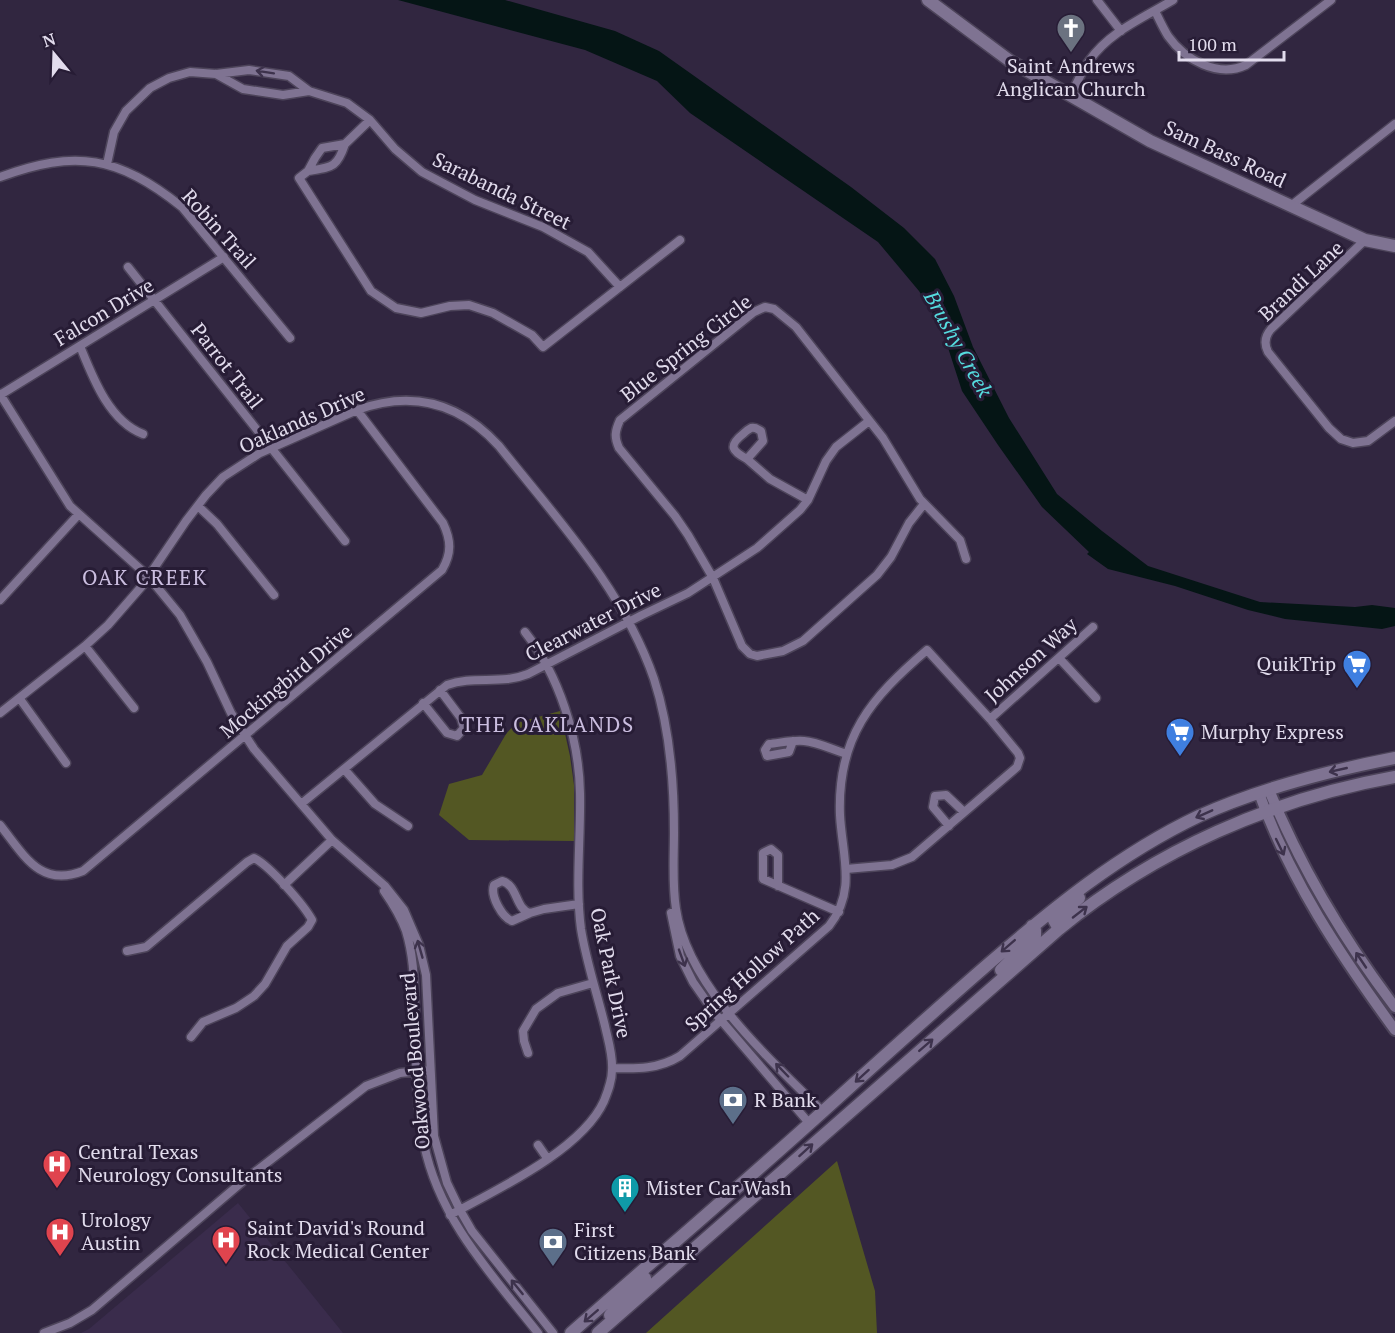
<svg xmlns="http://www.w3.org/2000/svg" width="1395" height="1333" viewBox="0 0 1395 1333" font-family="'PT Serif',serif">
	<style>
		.built { fill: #3a2c4c }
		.green { fill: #535723 }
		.water { fill: #051515 }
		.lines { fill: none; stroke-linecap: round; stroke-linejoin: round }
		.minor-casing { stroke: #4d445a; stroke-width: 11 }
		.tertiary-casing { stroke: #4d445a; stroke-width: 14 }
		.secondary-casing { stroke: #4d445a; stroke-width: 15 }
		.minor { stroke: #7f7392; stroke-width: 8 }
		.tertiary { stroke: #7f7392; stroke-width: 10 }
		.secondary { stroke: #7f7392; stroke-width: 12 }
		.oneway { stroke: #3d324c }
		.labels { text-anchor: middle; stroke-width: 6; stroke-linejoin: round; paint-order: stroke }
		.poi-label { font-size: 20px; fill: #e2dced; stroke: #271c35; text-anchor: start }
		.street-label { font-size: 20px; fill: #e2dced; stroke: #271c35 }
		.water-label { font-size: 21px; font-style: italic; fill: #55dbdf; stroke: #271c35 }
		.neighbourhood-label { font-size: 21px; letter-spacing: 1.5px; fill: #cabddf; stroke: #271c35 }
	</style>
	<rect width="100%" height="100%" fill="#312640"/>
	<path class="built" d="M238,1203L343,1333H81L89,1329Z"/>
	<path class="green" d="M560,711L570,756L574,785V841L469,840L439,815L449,784L482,775L506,734L516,723Z
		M837,1161L875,1291L877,1333H646Z"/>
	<path class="water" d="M398,0H505L615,31L659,51L851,187L904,228L935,259L954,296L973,347L1009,418L1057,494L1102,531L1148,566L1260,602L1355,607L1372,605L1395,608V626L1382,629L1285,619L1248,610L1175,586L1108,569L1087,554L1089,552L1042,507L998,445L962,391L941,326L919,291L878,242L690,113L657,81L585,50Z"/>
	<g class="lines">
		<g class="minor-casing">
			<path id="minor" d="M1097,0L1121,31
				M1155,11C1159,19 1163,28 1168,36C1185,60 1218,78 1246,65L1331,0
				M216,74L243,89L283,95L309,91
				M1071,94C1077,83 1082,71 1089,61C1109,32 1143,18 1173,0
				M345,144C337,168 332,167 308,171L315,158L322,148Z
				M345,144L370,120
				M107,164L114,132L126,111L150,88L169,78L190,72L216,74L249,70L289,76L309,91L347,103L370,120L395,149L422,172L475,200L543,227L588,252L620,287
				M308,171L299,178L371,291L396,308L421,313L450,306L469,305L493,313L532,335L543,347L680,240
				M0,177C76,149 118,156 182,207L290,338
				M1292,205L1395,124
				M1365,240L1271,329C1265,336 1264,344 1268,352L1329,428L1341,439L1353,443L1368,441L1395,421
				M128,267L345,541
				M80,346C93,378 109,421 143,434
				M0,394L70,506L148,576L180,615L207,662L231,713L254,749L332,840L385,886L404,910L419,945L426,975L434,1136L447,1183L460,1210L472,1231L553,1333
				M0,395L224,257
				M747,459C732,451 728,446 743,434C745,432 749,429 751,428C756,427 757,429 761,431L763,441L747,459L770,479L808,500
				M924,504L909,523L891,557L877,575L803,641L783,651L757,656L750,654L742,646L713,578L688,535L675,516L619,448C614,437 615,431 620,420L754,312L765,307L774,309L796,327L883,438L920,499L960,540L966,559
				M198,506L217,524L274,595
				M0,600L78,515
				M85,646L134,708
				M1059,658L1096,698
				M20,699L66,763
				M423,703L447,733L457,736L464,728L461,718L440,690
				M0,713L85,646L108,625L142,586L186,521L206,495L223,477L260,453L357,410C412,390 459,402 499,446C557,519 623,589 654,679C670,728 674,780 674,832C674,857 672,884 676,909C687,986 770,1059 823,1112
				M990,719L1093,627
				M793,741L789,752L767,756L765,750L769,744C780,743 792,740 804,741C818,742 833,750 847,754
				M344,769L375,804L408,826
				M301,804L447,685C473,675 501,685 528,674L642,615L688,593L757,548L800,510L808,500L826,461L836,447L869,421
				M0,825C24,855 40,888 83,871L442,570C452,553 451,540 443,523L357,410
				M949,826L933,807L935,796L946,795L964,812
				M284,885L332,840
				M778,886V855L771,849L763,853V879L839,912
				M384,891C393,904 401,917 406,931C414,957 414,982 415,1008C416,1053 415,1100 424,1144C439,1219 492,1275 538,1333
				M530,913L512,921C502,917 490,896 494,885L502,881C518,885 515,909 530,913L544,909L579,904
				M671,913L680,956L693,982L714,1012L809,1123
				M127,951L146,947L247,862L254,858C270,866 304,905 312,920L308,927L287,946L265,984L254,996L236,1008L203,1022L191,1037
				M528,1053L524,1041L523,1031L536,1009L558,993L593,983
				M613,1068C637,1069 659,1069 680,1056L829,926C857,891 842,855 840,815C837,737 871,698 927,650L990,719L1018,753L1020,758L1017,767L912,857L892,865L846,869
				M538,1145L547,1158
				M450,1215C496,1190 582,1150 604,1101C608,1091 612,1081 612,1070C613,1055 608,1040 605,1026C597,993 586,961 581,929C575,884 581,838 580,793C579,738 559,675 525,632
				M44,1333L70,1323L92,1310L242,1182L366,1086L400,1073L430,1070"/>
		</g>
		<g class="tertiary-casing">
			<path id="tertiary" d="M1269,790C1301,868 1344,940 1395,1007
				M1259,793C1290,880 1341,956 1395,1030"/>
		</g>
		<g class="secondary-casing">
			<path id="secondary" d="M928,0L1010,61L1150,141L1365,240L1395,246
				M1059,929L1054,920L1079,898
				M1001,970L1035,936V930L1032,926
				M610,1315L645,1278
				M571,1333C657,1257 744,1183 829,1106C881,1059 933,1012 986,966C1052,909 1119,854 1199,816C1261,788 1328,771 1395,758
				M598,1333L1059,929C1156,850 1272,799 1395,777"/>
		</g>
		<use href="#minor" class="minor"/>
		<use href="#tertiary" class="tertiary"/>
		<use href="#secondary" class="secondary"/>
	</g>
	<defs><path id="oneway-shaft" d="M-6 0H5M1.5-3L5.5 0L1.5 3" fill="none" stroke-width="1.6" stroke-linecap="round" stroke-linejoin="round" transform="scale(1.5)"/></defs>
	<g class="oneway">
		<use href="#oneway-shaft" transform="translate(265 72) rotate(-171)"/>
		<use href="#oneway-shaft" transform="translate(1338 770) rotate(167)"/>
		<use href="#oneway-shaft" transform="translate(1204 814) rotate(156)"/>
		<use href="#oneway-shaft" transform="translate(1280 847) rotate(64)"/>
		<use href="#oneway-shaft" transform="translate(1080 912) rotate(-38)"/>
		<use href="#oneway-shaft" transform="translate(1008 946) rotate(139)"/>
		<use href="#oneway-shaft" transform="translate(420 949) rotate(-106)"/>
		<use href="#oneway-shaft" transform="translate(682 958) rotate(70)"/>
		<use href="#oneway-shaft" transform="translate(1361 960) rotate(-124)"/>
		<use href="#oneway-shaft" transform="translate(926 1045) rotate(-41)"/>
		<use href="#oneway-shaft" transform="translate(782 1070) rotate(-134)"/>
		<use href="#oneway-shaft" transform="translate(862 1076) rotate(138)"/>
		<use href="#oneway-shaft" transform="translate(806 1150) rotate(-42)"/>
		<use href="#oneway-shaft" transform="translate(517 1287) rotate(-129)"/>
		<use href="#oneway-shaft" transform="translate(591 1316) rotate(139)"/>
	</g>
	<defs>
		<g id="church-pin" transform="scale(1.5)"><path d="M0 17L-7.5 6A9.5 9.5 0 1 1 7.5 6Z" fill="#6b7280" stroke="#271c35"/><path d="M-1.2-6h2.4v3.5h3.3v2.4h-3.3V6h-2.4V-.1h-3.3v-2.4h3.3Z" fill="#fff"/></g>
		<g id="supermarket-pin" transform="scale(1.5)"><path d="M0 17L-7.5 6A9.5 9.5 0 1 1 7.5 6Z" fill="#3f7fe0" stroke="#271c35"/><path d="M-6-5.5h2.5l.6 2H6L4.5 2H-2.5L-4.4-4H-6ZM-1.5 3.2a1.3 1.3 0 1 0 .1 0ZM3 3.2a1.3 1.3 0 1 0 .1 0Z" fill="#fff"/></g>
		<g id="bank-pin" transform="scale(1.5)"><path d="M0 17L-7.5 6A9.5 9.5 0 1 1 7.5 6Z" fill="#5c6f8a" stroke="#271c35"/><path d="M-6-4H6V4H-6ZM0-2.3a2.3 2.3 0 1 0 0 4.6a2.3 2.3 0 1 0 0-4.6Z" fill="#fff"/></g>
		<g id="hospital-pin" transform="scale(1.5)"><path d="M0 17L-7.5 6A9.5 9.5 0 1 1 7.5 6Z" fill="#e0444e" stroke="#271c35"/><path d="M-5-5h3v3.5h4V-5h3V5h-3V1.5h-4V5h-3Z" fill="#fff"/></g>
		<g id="building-pin" transform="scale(1.5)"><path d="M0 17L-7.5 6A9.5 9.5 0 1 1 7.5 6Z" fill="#0f9aa8" stroke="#271c35"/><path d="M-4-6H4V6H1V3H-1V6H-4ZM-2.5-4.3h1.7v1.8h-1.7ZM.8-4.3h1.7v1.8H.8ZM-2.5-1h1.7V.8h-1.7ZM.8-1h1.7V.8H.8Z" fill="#fff"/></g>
	</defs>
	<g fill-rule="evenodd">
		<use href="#church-pin" x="1071" y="28"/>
		<use href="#supermarket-pin" x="1357" y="664"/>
		<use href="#supermarket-pin" x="1180" y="732"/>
		<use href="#bank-pin" x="733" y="1100"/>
		<use href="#hospital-pin" x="57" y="1164"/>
		<use href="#building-pin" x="625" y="1188"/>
		<use href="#hospital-pin" x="60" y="1232"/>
		<use href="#hospital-pin" x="226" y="1240"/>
		<use href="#bank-pin" x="553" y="1242"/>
	</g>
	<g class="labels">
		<g class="poi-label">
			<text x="1071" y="73" text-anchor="middle">Saint Andrews<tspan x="1071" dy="23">Anglican Church</tspan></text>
			<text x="1336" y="671" text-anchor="end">QuikTrip</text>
			<text x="1201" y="739">Murphy Express</text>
			<text x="754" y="1107">R Bank</text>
			<text x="78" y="1159">Central Texas<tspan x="78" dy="23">Neurology Consultants</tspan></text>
			<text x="646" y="1195">Mister Car Wash</text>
			<text x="81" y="1227">Urology<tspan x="81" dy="23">Austin</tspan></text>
			<text x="247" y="1235">Saint David's Round<tspan x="247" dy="23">Rock Medical Center</tspan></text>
			<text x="574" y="1237">First<tspan x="574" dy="23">Citizens Bank</tspan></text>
		</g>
		<g class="street-label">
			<text transform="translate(1225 154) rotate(25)" y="7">Sam Bass Road</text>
			<text transform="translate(502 191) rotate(26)" y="7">Sarabanda Street</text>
			<text transform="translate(219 229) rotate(48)" y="7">Robin Trail</text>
			<text transform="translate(1301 281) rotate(-43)" y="7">Brandi Lane</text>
			<text transform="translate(104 312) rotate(-31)" y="7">Falcon Drive</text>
			<text transform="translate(686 348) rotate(-38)" y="7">Blue Spring Circle</text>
			<text transform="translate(227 366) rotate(52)" y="7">Parrot Trail</text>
			<text transform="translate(302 420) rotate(-24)" y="7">Oaklands Drive</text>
			<text transform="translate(593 622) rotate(-27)" y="7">Clearwater Drive</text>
			<text transform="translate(1031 660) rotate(-42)" y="7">Johnson Way</text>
			<text transform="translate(286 681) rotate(-40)" y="7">Mockingbird Drive</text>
			<text transform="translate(752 970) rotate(-42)" y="7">Spring Hollow Path</text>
			<text transform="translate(611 973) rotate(78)" y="7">Oak Park Drive</text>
			<text transform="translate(415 1061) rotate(-95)" y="7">Oakwood Boulevard</text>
		</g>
		<g class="water-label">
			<text transform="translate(958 344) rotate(61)" y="7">Brushy Creek</text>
		</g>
		<g class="neighbourhood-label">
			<text x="145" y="585">OAK CREEK</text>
			<text x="548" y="732">THE OAKLANDS</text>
		</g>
	</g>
	<g transform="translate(54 54) rotate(341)" stroke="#271c35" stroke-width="4.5" paint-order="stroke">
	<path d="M0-4.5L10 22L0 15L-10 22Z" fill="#e2dced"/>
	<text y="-9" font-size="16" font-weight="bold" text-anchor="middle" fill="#e2dced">N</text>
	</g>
	<path d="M1179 51v9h105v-9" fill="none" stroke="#e2dced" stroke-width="3"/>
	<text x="1188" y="51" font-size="18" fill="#e2dced" stroke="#271c35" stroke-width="4.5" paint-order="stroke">100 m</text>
</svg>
